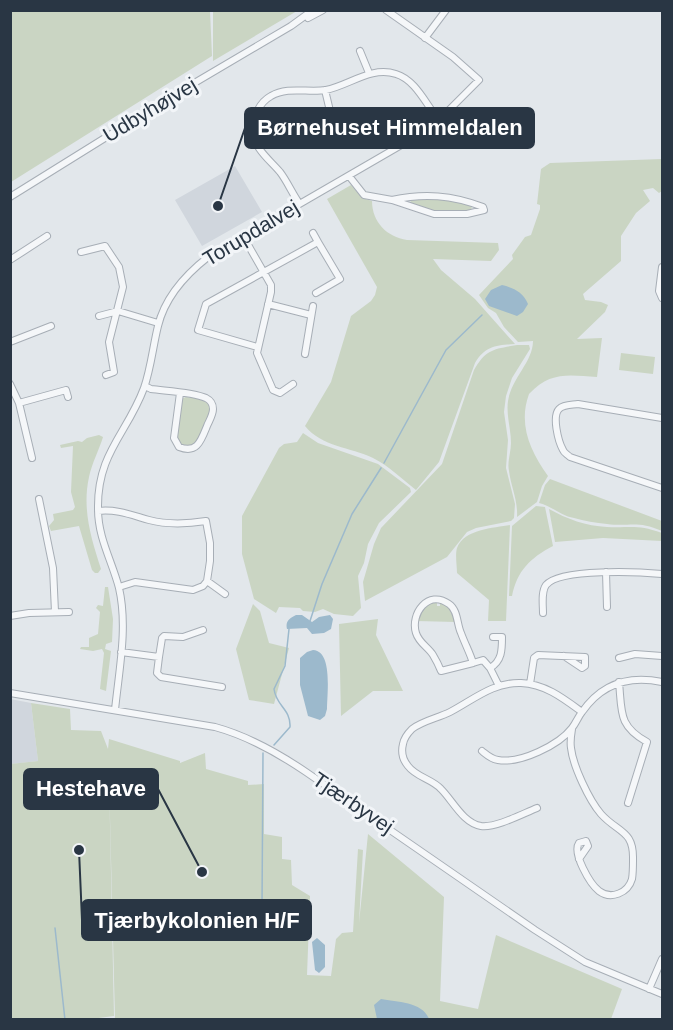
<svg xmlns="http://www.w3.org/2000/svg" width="673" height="1030" viewBox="0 0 673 1030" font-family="Helvetica,sans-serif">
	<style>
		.built { fill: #d0d6dd }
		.green { fill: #cad5c3 }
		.water { fill: #9cb9cc }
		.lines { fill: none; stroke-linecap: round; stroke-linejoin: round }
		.stream { stroke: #9cb9cc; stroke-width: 1.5 }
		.minor-casing { stroke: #a7aeb6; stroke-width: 8 }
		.minor { stroke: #f5f7f9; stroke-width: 6 }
		.labels { text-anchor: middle; stroke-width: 6; stroke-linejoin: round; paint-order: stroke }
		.street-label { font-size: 21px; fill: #293644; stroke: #f2f5f8 }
		.leader { fill: none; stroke: #293644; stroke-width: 2 }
		.callout-dot { fill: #293644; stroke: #f2f5f8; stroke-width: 2 }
		.callout { fill: #293644; stroke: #293644; stroke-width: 2 }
		.callout-label { font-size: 22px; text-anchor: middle; font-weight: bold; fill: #fff }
	</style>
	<rect width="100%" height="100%" fill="#e2e7eb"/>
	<path class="built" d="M235,166L262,212L202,246L175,200Z
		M10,699L31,703L38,761L11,764Z"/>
	<path class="green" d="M10,11H210L212,56L11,182Z
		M213,11V10L297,11L213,61Z
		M662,159V191L659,193L653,188L643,190L650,201L636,213L621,236V261L583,294L585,300L601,302L608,305L605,312L577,339L602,338L597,377C569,375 550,371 529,394C518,424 530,451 548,476L542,486L537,502L517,517C518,500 511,487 509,471C507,462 511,452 511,443C511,429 506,415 508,401C512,377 533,362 533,341L518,342L504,327L496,313L488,308L479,295L513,259L512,255L525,237L531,235L540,209V205L537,204L541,169L550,163Z
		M351,185L362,198L372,201C372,222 387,237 407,240L498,243L499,250L491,261L433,259L441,270L475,299L515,344C497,345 485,346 475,363L439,462L416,490C402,479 389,466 373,458C350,447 322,447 305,426L331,382L351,316L371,301L375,295L377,287L327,199Z
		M435,197L472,205L471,212L440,213L410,205L411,199Z
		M517,345H529L530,349L512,378L506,396L504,412L508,440L506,468L515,504L514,518L511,521L476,528L467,532L447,557L365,601L363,582L374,544L381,528L442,464L474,370C486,349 494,349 517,345Z
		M621,353L655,357L653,374L619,370Z
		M186,397C197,398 209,397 211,411L198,441L189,447L179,444L175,433L181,399Z
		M303,433L318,443L378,464L410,488L411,492L379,523L368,544L364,563L358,576L361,608L353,616L334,614L323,609L315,612L303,611L300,608L279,607L276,613L254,599L242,554V516L279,448L284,444L297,442Z
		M99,435L103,437C99,450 92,463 89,477C82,509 91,538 101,569L98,573H95L92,570L79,526L51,531L49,526L54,520L53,514L73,510L75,507L71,492L73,446L61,448L60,445L78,441L82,442L87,438Z
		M550,479L662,521V531C637,520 630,527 607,524C596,523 584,521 574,518C561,516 552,506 539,503L545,485Z
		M536,506L545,507L553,546C530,558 517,571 512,596H509L512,526Z
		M549,509C567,519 586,526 607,527C632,528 637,524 662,533V541L603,538L555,542Z
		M510,525L506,621H488L489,600L457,573C457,566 455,555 457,548C464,529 494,528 510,525Z
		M105,587H108L113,619L112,642L106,644L105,649L111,651L106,691L100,689L104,653L102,649L93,651L80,649L81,647H89V638L98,634L100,612L96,608L98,605L103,606Z
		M437,602V606H440V603L448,607L456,622L416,621C420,610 425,603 437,602Z
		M253,604L260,611L269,643L289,648L274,704L249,700L236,649Z
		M378,619L376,635L403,691H373L341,716L339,624Z
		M31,703L70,709L71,730L101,731L108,749L109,739L180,761V763L205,753L206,769L248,781V785L264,784V834L282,837V859L291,860L292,885L310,896L307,975L331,976L336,939L342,933L353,932L358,849L363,850L359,923L368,834L444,897L440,1001L478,1009L496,935L622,989L611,1019H115L109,778L114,1016L83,1020L11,1019L10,764L38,761Z"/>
	<path class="water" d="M502,285C514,288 523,292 528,304L523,312L517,316L489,306L485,299L491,290Z
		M296,615H302L312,622L319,617L330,615L333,619L331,629L324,633L312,634L307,628L287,629C285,621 290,618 296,615Z
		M313,650C333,651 327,694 327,709L325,716L320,720L308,716L300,685V658L307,652Z
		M317,938L325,945V967L319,973L315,970L312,942Z
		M381,999C397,1002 423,1002 429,1019H377L374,1005Z"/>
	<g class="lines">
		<path class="stream" d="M384,463L446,350L482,315
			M310,621L322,584L352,514L381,468
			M274,745L290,727C291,709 276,706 274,689L285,666L289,629
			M262,908L263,753
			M55,928L65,1020"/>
		<g class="minor-casing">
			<path id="minor" d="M308,18L323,10
				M425,38L446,10
				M360,51L369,73
				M325,90L330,111L338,130
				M349,176L364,195L392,200L434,214H467L484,210L483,207C452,195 424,193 392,200
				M10,197L174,95L291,26L313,10
				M299,203C292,193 287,181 280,172C269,159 254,149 253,130C252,117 260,102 271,96C288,86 308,93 326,90C350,85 371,66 396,74C416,80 426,105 439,120
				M313,233L318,242
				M243,236L271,285V292L257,353L273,390L280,393L293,384
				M81,252L105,246L119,267L123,287L109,342L114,372L106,375
				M10,260L47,236
				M662,267L659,291L662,298
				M268,304L311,315
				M99,316L118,311L158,323
				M10,342L51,326
				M257,347L198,330L206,304L318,242L340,279L316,293
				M305,354L313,306
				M10,384L19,403L32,458
				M145,386L151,389C166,391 193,392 206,398C210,400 213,404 213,409C213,415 209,421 207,426C201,441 197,454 179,447L174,438L180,393
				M19,403L66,390L68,397
				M662,418L578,404C572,405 564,404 559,409C552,416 558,441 563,450C564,453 567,454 570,457L662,488
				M39,499L53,568L55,612
				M98,511C117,509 131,515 149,520C168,525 187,524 206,521L210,543V561L207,581L203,586L193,590L135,582L119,587
				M606,572L607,607
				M207,581L225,594
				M543,613C543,605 541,592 546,585C560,568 640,572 662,574
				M10,616L29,613L69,612
				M121,652L159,657L157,673L161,677L222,687
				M159,657L162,638L164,636L183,637L203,630
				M619,658L635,654L662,656
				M473,663L441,671C439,666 436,660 433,655C428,647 419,643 416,633C410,614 428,589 449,604C458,610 457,625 461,633C465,644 470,653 473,663L483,660L490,668L499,686
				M490,668C502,661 502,650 502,637H493
				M619,682C622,712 618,726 647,742L628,803
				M530,684L534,658L538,655L585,657V666L582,668L564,656
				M10,693L215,727C248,736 278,753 306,772L535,930L585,962L662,994
				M115,710C119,670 128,627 119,588C112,561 98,538 98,509C97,453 127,434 144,388C151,368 153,346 158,326C165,297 185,275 208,257L422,133L439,120L479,80L453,57L386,10
				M572,729C571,735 570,742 571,748C573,766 589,800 601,814C618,833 634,830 633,860C633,866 633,873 632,879C628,893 611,900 599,891C590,884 572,853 579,843L586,841L588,846L579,859
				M482,751C487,755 491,759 498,760C520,764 559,745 572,728C576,723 578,717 582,712C602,683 629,675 662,682
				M537,808C522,814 496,828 481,826C463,823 453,801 441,789C432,779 416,777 408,766C403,760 401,752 403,744C404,738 408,733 412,729C422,721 438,718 450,712C473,700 493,682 521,683C545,684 563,698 582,712
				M649,989L662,959"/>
		</g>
		<use href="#minor" class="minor"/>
	</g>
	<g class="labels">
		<g class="street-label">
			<text transform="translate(150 110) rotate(-31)" y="7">Udbyhøjvej</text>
			<text transform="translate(251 233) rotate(-31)" y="7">Torupdalvej</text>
			<text transform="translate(353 803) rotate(34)" y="7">Tjærbyvej</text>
		</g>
	</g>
	<path class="leader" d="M218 206L245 128M202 872L158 789M79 850L82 920"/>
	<g class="callout-dot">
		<circle cx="218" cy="206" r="6"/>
		<circle cx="202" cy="872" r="6"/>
		<circle cx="79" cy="850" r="6"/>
	</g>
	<g class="callout">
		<rect x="245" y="108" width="289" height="40" rx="6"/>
		<rect x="24" y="769" width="134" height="40" rx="6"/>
		<rect x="82" y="900" width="229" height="40" rx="6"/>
	</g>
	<g class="callout-label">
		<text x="390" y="135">Børnehuset Himmeldalen</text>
		<text x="91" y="796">Hestehave</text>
		<text x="197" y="928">Tjærbykolonien H/F</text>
	</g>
	<rect width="673" height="1030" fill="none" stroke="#293644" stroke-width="24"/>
</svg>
